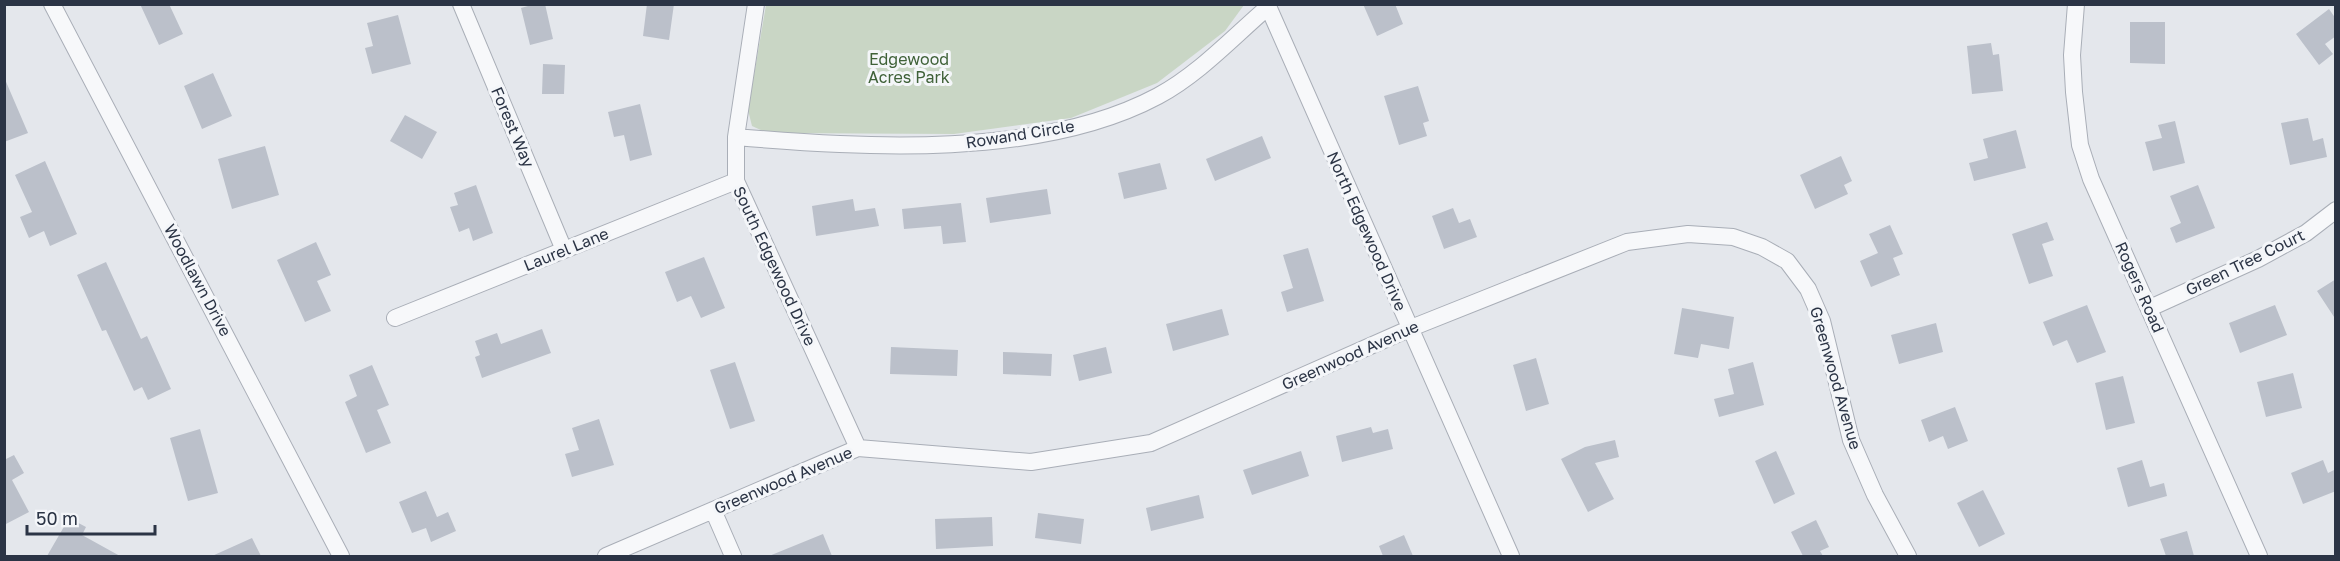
<svg xmlns="http://www.w3.org/2000/svg" width="2340" height="561" viewBox="0 0 2340 561" font-family="'Golos Text',sans-serif">
	<style>
		.green { fill: #c9d6c5 }
		.building { fill: #bbc0ca }
		.lines { fill: none; stroke-linecap: round; stroke-linejoin: round }
		.street-casing { stroke: #a9aeb7; stroke-width: 18 }
		.street { stroke: #f7f8fa; stroke-width: 16 }
		.labels { text-anchor: middle; stroke-width: 6; stroke-linejoin: round; paint-order: stroke }
		.park-label { font-size: 16px; fill: #3f6138; stroke: #f4f6f9 }
		.street-label { font-size: 16px; fill: #2b3445; stroke: #f4f6f9 }
	</style>
	<rect width="100%" height="100%" fill="#e4e7ec"/>
	<path class="green" d="M766,5H1244L1225,31L1157,83L1071,118L954,134L767,133L752,126L748,110Z"/>
	<path class="building" d="M140,4H169L183,34L159,45Z
		M535,4H545L553,39L530,45L521,8Z
		M647,4H674L669,40L643,36Z
		M1363,4H1395L1403,24L1377,36Z
		M2329,9L2336,19V36L2325,44L2333,54L2319,65L2296,34Z
		M398,15L411,64L372,74L365,48L373,46L367,23Z
		M2130,22H2165V64L2130,63Z
		M1991,43L1993,55L1999,54L2003,91L1972,94L1967,46Z
		M543,64L565,65L564,94H542Z
		M213,73L232,116L202,129L184,86Z
		M4,77L28,133L4,142Z
		M1418,86L1429,121L1423,123L1427,136L1399,145L1384,96Z
		M640,104L652,155L630,161L624,135L614,137L608,112Z
		M405,115L437,132L422,159L390,141Z
		M2308,118L2313,141L2323,138L2327,157L2290,165L2281,123Z
		M2175,121L2185,163L2153,171L2145,142L2162,138L2158,125Z
		M2016,130L2026,168L1974,181L1969,163L1988,158L1983,139Z
		M1262,136L1271,158L1215,181L1206,159Z
		M265,146L279,195L232,209L218,159Z
		M1841,156L1852,181L1844,185L1848,194L1815,209L1800,175Z
		M45,161L77,234L50,246L44,231L29,238L20,217L32,212L15,175Z
		M1160,163L1167,189L1124,199L1118,173Z
		M476,185L493,233L473,241L469,228L459,232L450,207L458,205L454,193Z
		M2198,185L2215,228L2176,243L2170,228L2181,223L2170,196Z
		M1047,189L1051,214L990,223L986,198Z
		M853,199L855,211L875,208L879,226L816,236L812,206Z
		M961,203L966,242L943,244L941,226L904,229L902,209Z
		M1453,208L1459,223L1470,219L1477,237L1444,249L1432,216Z
		M2047,222L2054,240L2042,244L2053,276L2029,284L2012,234Z
		M1890,225L1903,254L1893,258L1900,275L1871,287L1860,261L1878,253L1869,234Z
		M316,242L331,275L317,281L331,311L305,322L277,260Z
		M1308,248L1324,301L1287,312L1281,292L1293,288L1283,255Z
		M704,257L725,308L701,318L691,296L677,302L665,272Z
		M106,262L141,339L147,336L171,389L148,400L142,387L134,391L106,330L102,331L77,275Z
		M2336,279V320L2317,291Z
		M2087,305L2106,352L2077,363L2067,340L2053,346L2043,322Z
		M2275,305L2287,335L2240,353L2229,323Z
		M1682,308L1734,317L1729,349L1701,344L1698,358L1674,354Z
		M1222,309L1229,335L1173,351L1166,324Z
		M1936,323L1943,352L1899,364L1891,335Z
		M542,329L551,353L482,378L475,357L480,355L475,341L497,333L501,344Z
		M891,347L958,350L957,376L890,374Z
		M1106,347L1112,373L1079,381L1073,355Z
		M1003,352L1052,354L1051,376L1003,374Z
		M1536,358L1549,404L1526,411L1513,365Z
		M735,362L755,421L730,429L710,370Z
		M1753,362L1764,405L1719,417L1714,399L1734,394L1728,369Z
		M372,365L389,405L377,410L391,443L366,453L345,402L357,396L349,375Z
		M2293,373L2302,408L2266,417L2257,382Z
		M2123,376L2135,423L2106,430L2095,383Z
		M1955,407L1968,441L1948,449L1943,436L1929,442L1921,420Z
		M599,419L614,465L572,477L565,454L579,450L572,428Z
		M1371,427L1373,433L1388,429L1393,449L1342,462L1336,436Z
		M200,429L218,493L188,501L170,438Z
		M1615,440L1619,457L1595,463L1614,499L1588,512L1561,459L1585,447Z
		M1301,451L1309,476L1252,495L1243,470Z
		M1776,451L1795,494L1774,504L1755,461Z
		M14,455L24,473L12,480L29,512L4,525V460Z
		M2142,460L2150,487L2164,483L2167,496L2128,507L2117,468Z
		M2323,460L2328,473L2336,469V491L2303,504L2291,473Z
		M1983,490L2005,534L1979,547L1957,503Z
		M426,491L437,517L448,512L456,531L431,542L426,528L412,533L399,502Z
		M1199,495L1204,518L1151,531L1146,508Z
		M1038,513L1084,519L1081,544L1035,538Z
		M992,517L993,546L936,549L935,519Z
		M69,518L86,527L82,535L120,556H47Z
		M1816,520L1829,547L1820,551L1823,556H1803L1791,532Z
		M2187,531L2194,556H2166L2160,539Z
		M823,534L832,556H769Z
		M1404,535L1413,556H1383L1379,546Z
		M252,538L261,556H212Z"/>
	<g class="lines">
		<g class="street-casing">
			<path id="street" d="M52,4L341,556
				M461,4L564,250
				M756,4L736,137V181L858,448
				M1267,4L1511,556
				M2076,4L2072,55L2074,92L2080,145L2091,179L2259,556
				M736,137C865,148 1040,159 1158,96C1199,74 1233,37 1268,7
				M2150,308L2258,259L2306,233L2336,210
				M395,318L736,181
				M713,510L733,556
				M606,556L858,448L1031,462L1151,443L1411,328L1627,242L1688,234L1733,237L1762,247L1787,261L1808,289L1822,321L1851,440L1875,495L1908,556"/>
		</g>
		<use href="#street" class="street"/>
	</g>
	<g class="labels">
		<g class="park-label">
			<text x="909" y="65">Edgewood<tspan x="909" dy="18">Acres Park</tspan></text>
		</g>
		<g class="street-label">
			<text transform="translate(513 127) rotate(67)" y="6">Forest Way</text>
			<text transform="translate(1020 134) rotate(-9)" y="6">Rowand Circle</text>
			<text transform="translate(1367 231) rotate(66)" y="6">North Edgewood Drive</text>
			<text transform="translate(566 249) rotate(-22)" y="6">Laurel Lane</text>
			<text transform="translate(2245 262) rotate(-26)" y="6">Green Tree Court</text>
			<text transform="translate(775 266) rotate(65)" y="6">South Edgewood Drive</text>
			<text transform="translate(198 280) rotate(62)" y="6">Woodlawn Drive</text>
			<text transform="translate(2140 287) rotate(66)" y="6">Rogers Road</text>
			<text transform="translate(1350 355) rotate(-24)" y="6">Greenwood Avenue</text>
			<text transform="translate(1836 378) rotate(74)" y="6">Greenwood Avenue</text>
			<text transform="translate(783 480) rotate(-23)" y="6">Greenwood Avenue</text>
		</g>
	</g>
	<rect width="2340" height="561" fill="none" stroke="#2b3445" stroke-width="12"/>
	<path d="M27 525v9h128v-9" fill="none" stroke="#2b3445" stroke-width="3"/>
	<text x="36" y="525" font-size="18" fill="#2b3445" stroke="#f4f6f9" stroke-width="4.5" paint-order="stroke">50 m</text>
</svg>
